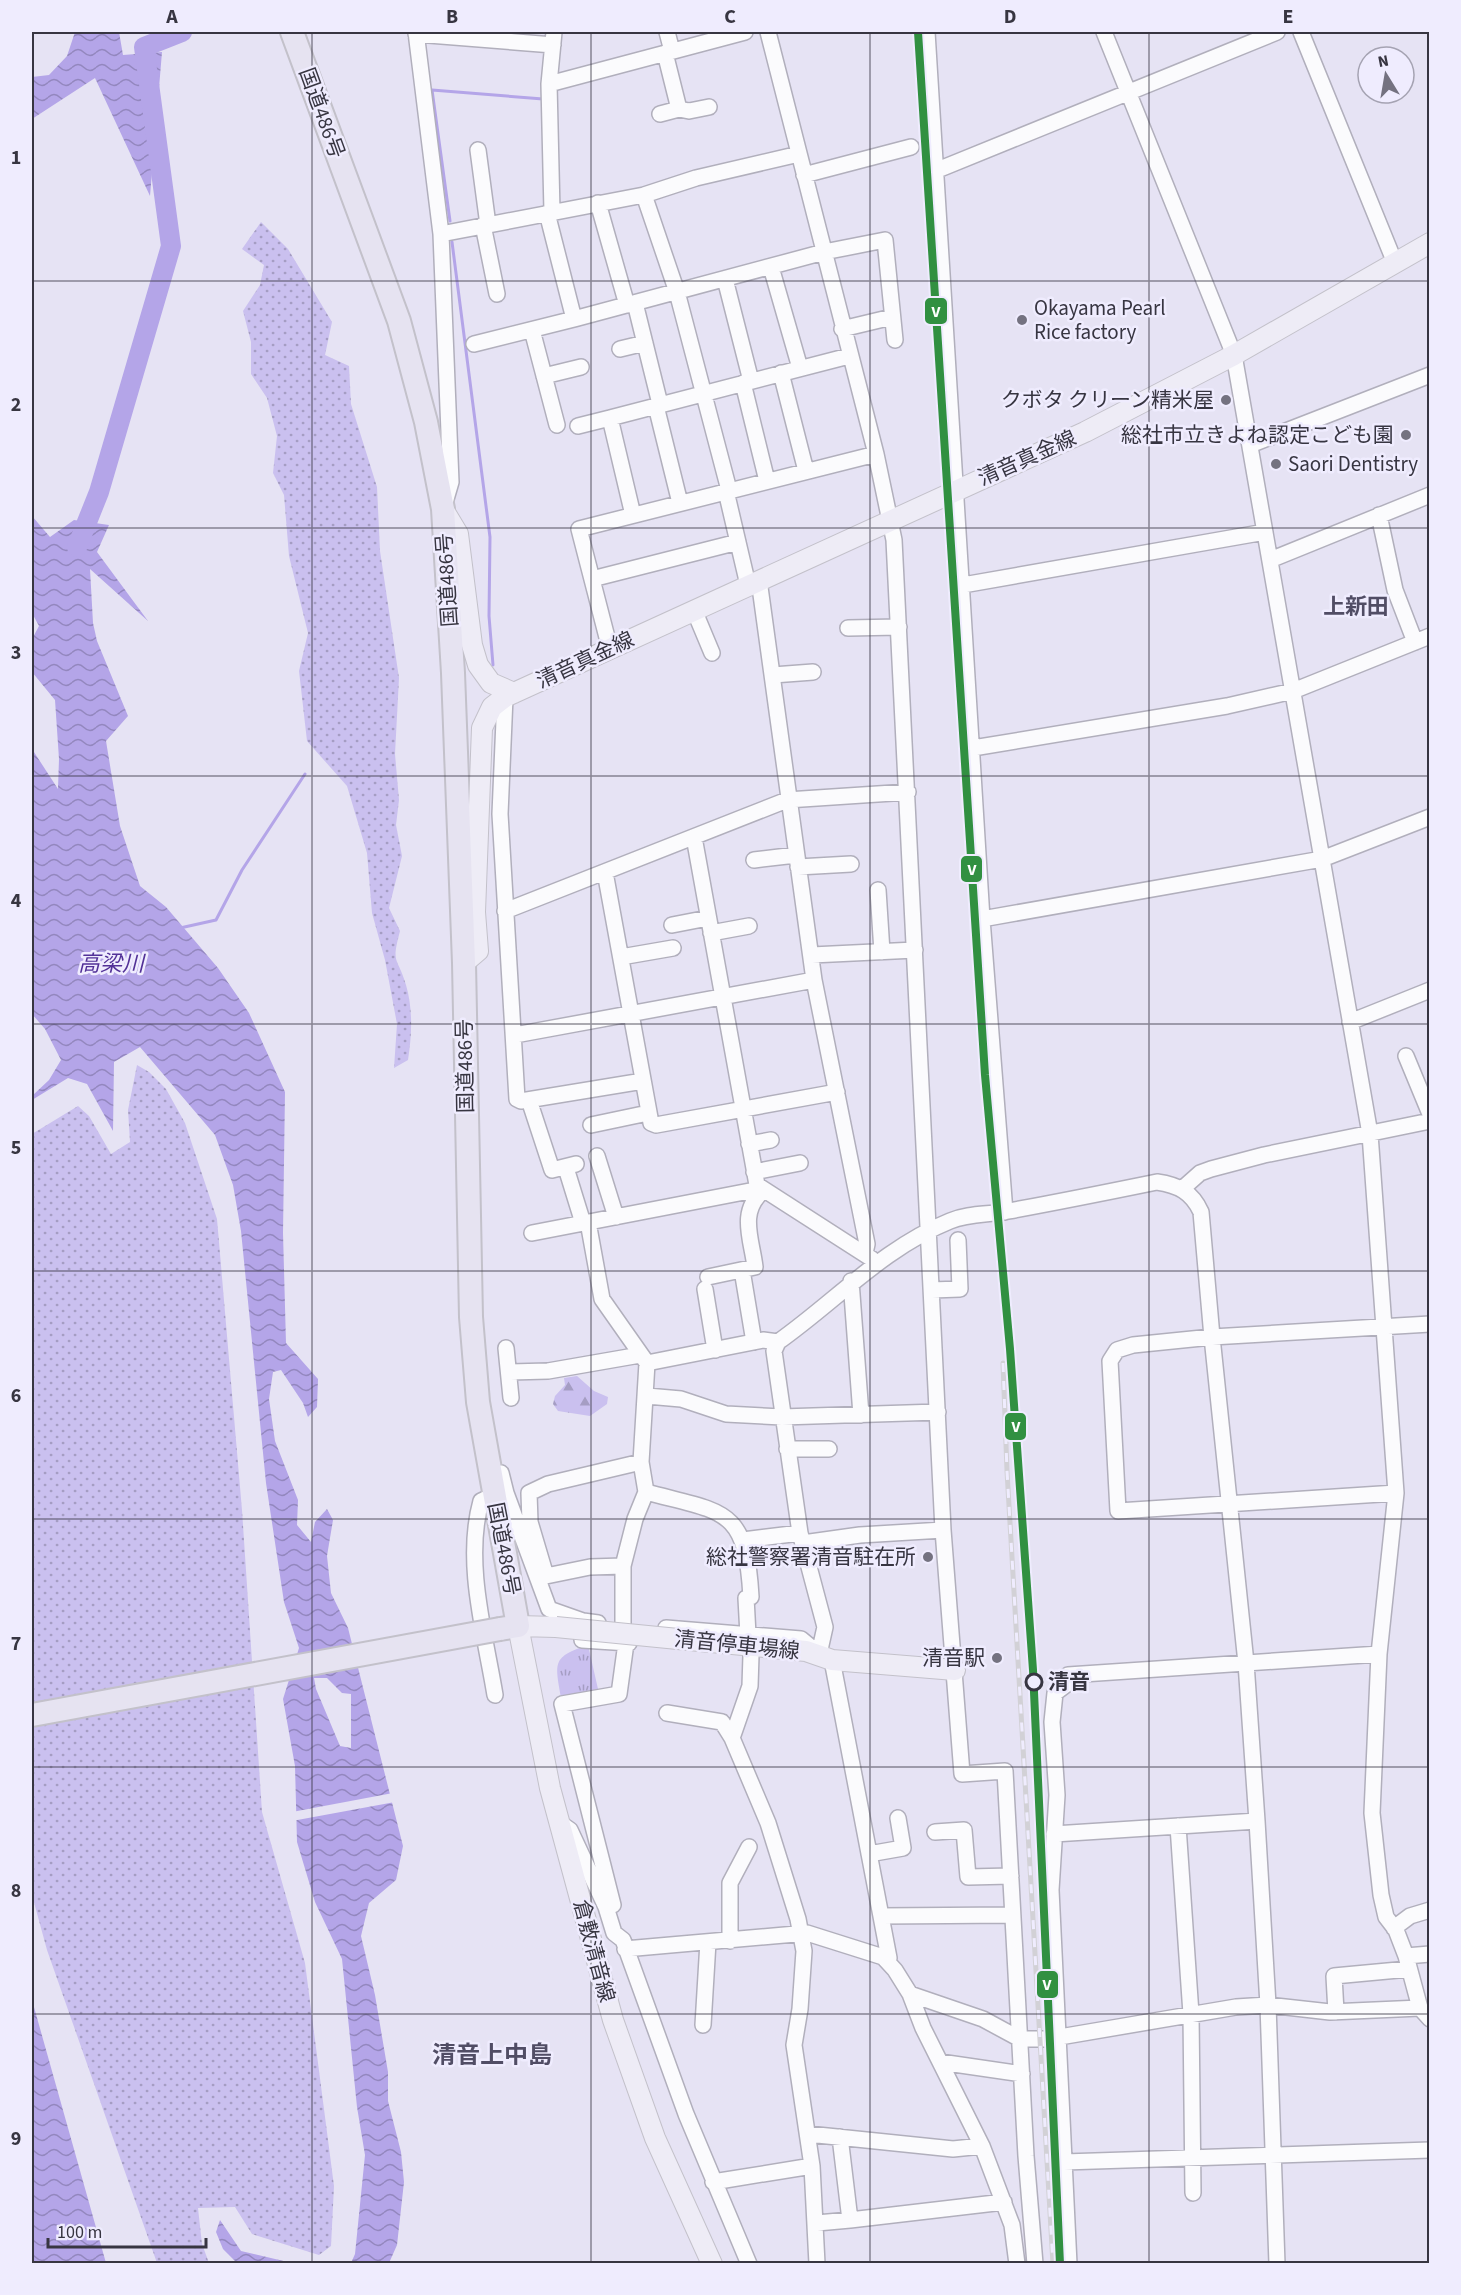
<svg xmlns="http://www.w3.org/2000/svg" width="1461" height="2295" viewBox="0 0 1461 2295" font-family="'Source Sans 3','Noto Sans JP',sans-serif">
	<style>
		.grass { fill: url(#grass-dots) }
		.forest { fill: url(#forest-firs) }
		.park { fill: url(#park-tufts) }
		.water { fill: url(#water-waves); fill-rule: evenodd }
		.pier { fill: #e6e3f4 }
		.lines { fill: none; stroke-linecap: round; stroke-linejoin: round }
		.stream { stroke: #b4a5e8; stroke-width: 3 }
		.river { stroke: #b4a5e8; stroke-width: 20 }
		.minor-casing { stroke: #b1afbc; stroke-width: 18 }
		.major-casing { stroke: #c3c1ca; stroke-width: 22 }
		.highway-casing { stroke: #c3c1ca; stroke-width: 26 }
		.minor { stroke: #fbfbfd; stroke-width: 15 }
		.major { stroke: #eeecf6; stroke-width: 20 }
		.highway { stroke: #e6e3f1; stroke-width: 22 }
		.rail-casing { stroke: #d2d1d6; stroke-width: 5 }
		.rail { stroke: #efecfe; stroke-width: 3; stroke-dasharray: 9; stroke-linecap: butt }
		.major-bridge-casing { stroke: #c3c1ca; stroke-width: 22; stroke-linecap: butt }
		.highway-bridge-casing { stroke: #c3c1ca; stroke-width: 26; stroke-linecap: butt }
		.major-bridge { stroke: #eeecf6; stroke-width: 20 }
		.highway-bridge { stroke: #e6e3f1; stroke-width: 22 }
		.rail-1-casing { stroke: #efecfe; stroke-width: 12 }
		.rail-1 { stroke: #319041; stroke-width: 8 }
		.grid { fill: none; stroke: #373541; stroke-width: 1.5; stroke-opacity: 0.55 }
		.poi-dot { fill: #747280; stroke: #efecfe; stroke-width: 2 }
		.stop-dot { fill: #efecfe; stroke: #373541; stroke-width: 3 }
		.labels { text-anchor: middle; stroke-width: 5; stroke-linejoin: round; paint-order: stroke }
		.street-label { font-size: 21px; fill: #373541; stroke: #efecfe }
		.poi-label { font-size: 21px; fill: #373541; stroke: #efecfe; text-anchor: end }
		.stop-label { font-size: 21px; font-weight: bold; fill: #373541; stroke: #efecfe; text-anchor: start }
		.neighbourhood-label { font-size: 22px; font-weight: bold; fill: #514d65; stroke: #efecfe }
		.water-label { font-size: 22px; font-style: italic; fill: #523197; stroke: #efecfe }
		.quarter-label { font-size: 24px; font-weight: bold; fill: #514d65; stroke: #efecfe }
		.line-badge { stroke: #efecfe; stroke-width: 2 }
		.badge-label { font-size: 16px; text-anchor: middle; font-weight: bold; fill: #fff }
		.neatline { fill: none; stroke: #373541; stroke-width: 2 }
		.grid-label { font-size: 20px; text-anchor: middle; font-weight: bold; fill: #373541 }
	</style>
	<defs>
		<pattern id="grass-dots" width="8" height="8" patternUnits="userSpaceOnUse" patternTransform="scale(1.5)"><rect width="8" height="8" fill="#cac0ef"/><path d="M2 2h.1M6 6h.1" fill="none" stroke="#a59dc3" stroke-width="1.8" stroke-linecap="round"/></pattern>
		<pattern id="forest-firs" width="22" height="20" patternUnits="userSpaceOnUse" patternTransform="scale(1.5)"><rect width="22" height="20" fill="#cac0ef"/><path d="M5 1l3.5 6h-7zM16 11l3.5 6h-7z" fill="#a59dc3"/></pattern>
		<pattern id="park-tufts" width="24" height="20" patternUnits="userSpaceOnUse" patternTransform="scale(1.5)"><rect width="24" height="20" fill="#cac0ef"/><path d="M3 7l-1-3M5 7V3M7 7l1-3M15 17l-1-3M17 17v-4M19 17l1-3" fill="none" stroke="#a59dc3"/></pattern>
		<pattern id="water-waves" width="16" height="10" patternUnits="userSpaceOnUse" patternTransform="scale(1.5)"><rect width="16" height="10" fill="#b4a5e8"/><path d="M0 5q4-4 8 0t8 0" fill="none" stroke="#9387be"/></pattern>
	</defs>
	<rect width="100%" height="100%" fill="#e6e3f4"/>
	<path class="grass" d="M261,222L288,249L332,322L325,355L349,366L351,404L377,487L380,551L399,678L395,754L399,800L396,825L402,856L389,908L400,931C391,965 397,955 406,985C413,1009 412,1035 408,1060L394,1068L397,1024L385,960L372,913L367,853L347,786L307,741L299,671L308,633L289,556L284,495L273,473L277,436L267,398L251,374V342L243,311L260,285L264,265L242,249Z
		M137,1065L149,1072L166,1089L185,1123L217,1219L242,1510L262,1812L305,1963L334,2186L331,2246L319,2255L252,2234L235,2207L198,2208L202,2244L209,2263H157L47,1950L32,1895V1134L78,1106L89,1116L111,1154L130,1142L128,1110Z"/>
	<path class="forest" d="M577,1376L594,1391L608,1397L607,1404L590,1416L558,1411L553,1404L555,1396L565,1385L564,1378Z"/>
	<path class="park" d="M588,1645L598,1689L561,1697C555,1662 552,1657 588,1645Z"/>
	<path class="water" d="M75,32H119L123,55L162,52L150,196L95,78L32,119V77L49,75L67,56Z
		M32,516L50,537L74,520L109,525L97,552L148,621L90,569L93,623L97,641L128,716L106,741L120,826L140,886L166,907L218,968L249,1013L285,1092L283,1233L286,1343L318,1379L317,1407L308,1417L303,1403L281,1370L273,1372L269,1399L275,1441L298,1500L297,1525L311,1542L315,1522L327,1509L333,1520L327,1556L331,1593L348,1628L403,1846L396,1880L369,1903L361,1936L375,1995L388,2072V2101L401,2152L404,2182L397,2245L389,2263H351L355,2254L365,2155L357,2107L342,1959L315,1902L297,1842L295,1766L283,1699L299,1648L284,1602L266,1483L241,1231L233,1185L215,1135L140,1047L114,1062L113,1131L87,1084L68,1078L32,1100V1096L49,1080L61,1060L45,1029L32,1014V749L58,789L59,759L55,700L32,672V639L39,626L32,613ZM314,1678H327L342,1693L351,1694V1748L340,1746L316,1689Z
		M32,2000L106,2263H32Z
		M220,2220L241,2251L292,2263H237L223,2249L216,2232Z"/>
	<path class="pier" d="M393,1793L395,1802L292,1821V1812Z"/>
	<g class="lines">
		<path class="stream" d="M450,221L432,90L543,99V96
			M452,242L490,537L489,616L493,665
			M180,928L216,920L242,870L305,774"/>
		<path class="river" d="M77,547L99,492L171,246L144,47L182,32"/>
		<g class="minor-casing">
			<path id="minor" d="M416,32L441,234L451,482L444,506
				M667,32L672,51
				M768,32L876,454L894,540L943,1530L962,1774L1005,1771L1026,2156L1035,2264
				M927,32L982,919L1005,1212
				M1104,32L1234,355L1370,1134L1396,1493L1379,1654L1372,1813L1381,1895L1386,1917L1396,1930L1406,1956L1420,2008L1430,2019
				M1301,32L1395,263
				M416,34L553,45
				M549,84L745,32
				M679,109L689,111L709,107
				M660,114L679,109L665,53
				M478,150L488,225
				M935,171L1277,32
				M804,175L911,147
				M644,195L677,292L729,490
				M598,203L627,305
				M552,212L549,84L554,32
				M547,213L574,319L824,252L885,240L895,340
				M483,225L497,294
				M441,234L644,195L696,178L799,154
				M771,267L800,368
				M725,279L751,381
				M635,303L660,404
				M842,329L892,317
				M532,330L557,425
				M474,344L574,319
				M620,349L645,343
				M781,373L806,471
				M544,376L581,367
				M743,383L767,481
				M656,406L680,503
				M578,426L610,418
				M1250,445L1430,375
				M726,491L748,585
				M633,515L610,418L849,356
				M1379,515L1395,590L1415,642
				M1270,560L1430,495
				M592,579L738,542
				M759,580L814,980L867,1244L865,1253
				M963,585L1265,532
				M694,610L712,653
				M848,628L899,627
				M610,649L579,529L876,454
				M773,675L813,672
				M505,697L500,814L517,1099L521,1101L643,1081
				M973,748L1227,706L1293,691L1430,636
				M694,837L757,1185L872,1259
				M754,860L796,855
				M798,867L851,864
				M605,872L651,1123L656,1125L837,1092
				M878,890L882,952
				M505,911L787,800L908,792
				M982,919L1322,859L1430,817
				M672,925L708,918
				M711,933L749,926
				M812,955L915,950
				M621,957L673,948
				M1350,1022L1430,990
				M515,1035L814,980
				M1406,1056L1430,1114
				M529,1100L552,1170L576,1164
				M591,1125L648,1113
				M749,1144L771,1140
				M597,1156L616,1217
				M566,1168L583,1223
				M754,1172L800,1163
				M1182,1189L1200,1173L1211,1169L1264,1155L1430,1121
				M588,1222L602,1299L647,1363
				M532,1233L760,1189
				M742,1270L754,1342
				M708,1277L755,1267C752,1240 738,1212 763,1191
				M851,1281L861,1415
				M705,1289L715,1350
				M932,1290L960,1289L958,1240
				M506,1348L511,1398
				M510,1372L548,1371L640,1355
				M647,1396L681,1399L726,1414L782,1417L938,1412
				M787,1449H829
				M641,1462L646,1492C725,1513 746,1507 751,1597L746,1598L748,1635
				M501,1473L506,1493L549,1609L583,1621L598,1623
				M494,1495L481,1501C464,1562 485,1634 495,1695
				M743,1540L800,1533
				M803,1543L860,1535L943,1530
				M546,1576L530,1522L529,1493L548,1484L641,1462L647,1363L763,1340L778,1342
				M546,1576L590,1567L623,1566
				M583,1621L582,1640L629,1643
				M623,1625V1566L635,1519L646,1492
				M666,1628L801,1639L819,1654
				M819,1654L825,1627L800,1533L774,1351L778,1342C836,1301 883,1248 950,1221C969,1213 989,1215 1009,1211C1058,1202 1108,1192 1157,1182C1178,1185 1192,1192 1201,1212L1212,1337L1430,1324
				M751,1655L750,1686L732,1738L768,1823L798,1919L804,1951L800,2009L794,2045L812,2166L817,2264
				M832,1660L889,1958L888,1962
				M667,1713L722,1722L732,1738
				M560,1823L570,1830L606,1907L614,1933L623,1940L686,2114L749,2264
				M1178,1826L1191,2014L1193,2193
				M935,1832L964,1830L968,1877L1011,1876
				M1054,1834L1257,1821
				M869,1854L903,1848L898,1818
				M613,1905L562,1704L619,1694L626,1643
				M881,1916L1013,1915
				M1394,1928L1410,1916L1430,1910
				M730,1941V1883L749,1847
				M625,1949L807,1933L883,1957L895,1970L910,1994L983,2019L1020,2039H1048L1236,2007L1268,2005L1330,2012L1420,2008
				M1406,1956L1430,1954
				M910,1994L923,2028L982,2146L1012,2225L1017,2264
				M1336,2012L1334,1976L1409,1969
				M703,2025L708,1942
				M940,2062L1022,2074
				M808,2134L953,2149L982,2146
				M840,2137L850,2220L1004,2202
				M1064,2162L1430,2150
				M713,2182L812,2166
				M817,2223L850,2220
				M1069,2264L1051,1890L1057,1795L1052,1722L1055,1693L1067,1684L1068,1675L1379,1654
				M1277,2264L1268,2005L1257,1821L1246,1663L1212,1337L1133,1345L1117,1350L1110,1361L1118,1511L1396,1493"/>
		</g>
		<g class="major-casing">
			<path id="major" d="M443,509L458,534L472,645L478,665L491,683L514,693
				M464,963L478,951L475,912L482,728L492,707L505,697L1085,432L1234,355L1430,243
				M556,1627L518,1626L550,1788L613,2020L655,2138L712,2264
				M678,1639L806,1651L832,1660L955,1670"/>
		</g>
		<g class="highway-casing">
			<path id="highway" d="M292,32L399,321L426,422L443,509L453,673L464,963L471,1317L478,1402L518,1626L500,1629"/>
		</g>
		<use href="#minor" class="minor"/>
		<use href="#major" class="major"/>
		<use href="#highway" class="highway"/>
		<g class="rail-casing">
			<path id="rail" d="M1003,1363L1007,1471L1053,2264"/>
		</g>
		<use href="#rail" class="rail"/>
		<g class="major-bridge-casing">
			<path id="major-bridge" d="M556,1627L678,1639"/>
		</g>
		<g class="highway-bridge-casing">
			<path id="highway-bridge" d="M32,1715L500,1629"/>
		</g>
		<use href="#major-bridge" class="major-bridge"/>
		<use href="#highway-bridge" class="highway-bridge"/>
		<g class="rail-1-casing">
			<path id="rail-1" d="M918,32L985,1075L1010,1349L1033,1670L1060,2264"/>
		</g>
		<use href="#rail-1" class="rail-1"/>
	</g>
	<path class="grid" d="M312,32V2264M591,32V2264M870,32V2264M1149,32V2264M32,281H1430M32,528H1430M32,776H1430M32,1024H1430M32,1271H1430M32,1519H1430M32,1767H1430M32,2014H1430"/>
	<g class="poi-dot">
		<circle cx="1022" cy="320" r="6"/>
		<circle cx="1226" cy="400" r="6"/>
		<circle cx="1406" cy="435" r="6"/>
		<circle cx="1276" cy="464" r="6"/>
		<circle cx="928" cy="1557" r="6"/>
		<circle cx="997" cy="1658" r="6"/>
	</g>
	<circle class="stop-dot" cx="1034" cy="1682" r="8"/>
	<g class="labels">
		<g class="street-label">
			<text transform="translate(322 113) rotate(70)" y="7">国道486号</text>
			<text transform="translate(1027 458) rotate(-24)" y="7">清音真金線</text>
			<text transform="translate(447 580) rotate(-94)" y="7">国道486号</text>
			<text transform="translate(585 660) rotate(-25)" y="7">清音真金線</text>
			<text transform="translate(465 1066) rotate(-91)" y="7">国道486号</text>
			<text transform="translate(504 1549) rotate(79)" y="7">国道486号</text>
			<text transform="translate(737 1645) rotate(6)" y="7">清音停車場線</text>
			<text transform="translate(594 1951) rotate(75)" y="7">倉敷清音線</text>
		</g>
		<g class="poi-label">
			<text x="1034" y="315" text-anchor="start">Okayama Pearl<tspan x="1034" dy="24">Rice factory</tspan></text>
			<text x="1214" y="407">クボタ クリーン精米屋</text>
			<text x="1394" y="442">総社市立きよね認定こども園</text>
			<text x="1288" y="471" text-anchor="start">Saori Dentistry</text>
			<text x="916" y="1564">総社警察署清音駐在所</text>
			<text x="985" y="1665">清音駅</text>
		</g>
		<g class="stop-label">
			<text x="1048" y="1689">清音</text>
		</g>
		<g class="neighbourhood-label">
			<text x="1356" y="614">上新田</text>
		</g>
		<g class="water-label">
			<text x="111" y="971">高梁川</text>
		</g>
		<g class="quarter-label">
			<text x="492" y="2063">清音上中島</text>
		</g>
	</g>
	<g class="line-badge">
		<rect x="924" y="297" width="24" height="28" rx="6" fill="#319041"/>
		<rect x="960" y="855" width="23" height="28" rx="6" fill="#319041"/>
		<rect x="1004" y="1412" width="23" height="29" rx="6" fill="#319041"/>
		<rect x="1036" y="1970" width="23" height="29" rx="6" fill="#319041"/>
	</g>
	<g class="badge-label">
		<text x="936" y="317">V</text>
		<text x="972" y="875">V</text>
		<text x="1016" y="1432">V</text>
		<text x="1047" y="1990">V</text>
	</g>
	<rect width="1461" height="2295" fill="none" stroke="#efecfe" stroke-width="66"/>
	<g transform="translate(1386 75) rotate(349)"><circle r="28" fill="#efecfe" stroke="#a5a3b2" stroke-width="1.5"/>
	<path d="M0-4.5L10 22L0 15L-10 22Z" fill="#747280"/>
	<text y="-9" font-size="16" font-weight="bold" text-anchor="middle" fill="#373541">N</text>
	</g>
	<path d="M48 2238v9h158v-9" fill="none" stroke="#373541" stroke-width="3"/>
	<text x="57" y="2238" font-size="18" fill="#373541" stroke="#efecfe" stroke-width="4.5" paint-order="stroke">100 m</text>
	<rect x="33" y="33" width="1395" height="2229" class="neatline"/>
	<g class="grid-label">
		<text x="172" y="23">A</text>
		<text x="452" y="23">B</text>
		<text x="730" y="23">C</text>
		<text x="1010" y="23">D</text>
		<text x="1288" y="23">E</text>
		<text x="16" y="164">1</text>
		<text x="16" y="411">2</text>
		<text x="16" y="659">3</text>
		<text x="16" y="907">4</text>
		<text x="16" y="1154">5</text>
		<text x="16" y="1402">6</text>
		<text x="16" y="1650">7</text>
		<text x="16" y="1897">8</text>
		<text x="16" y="2145">9</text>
	</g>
</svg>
